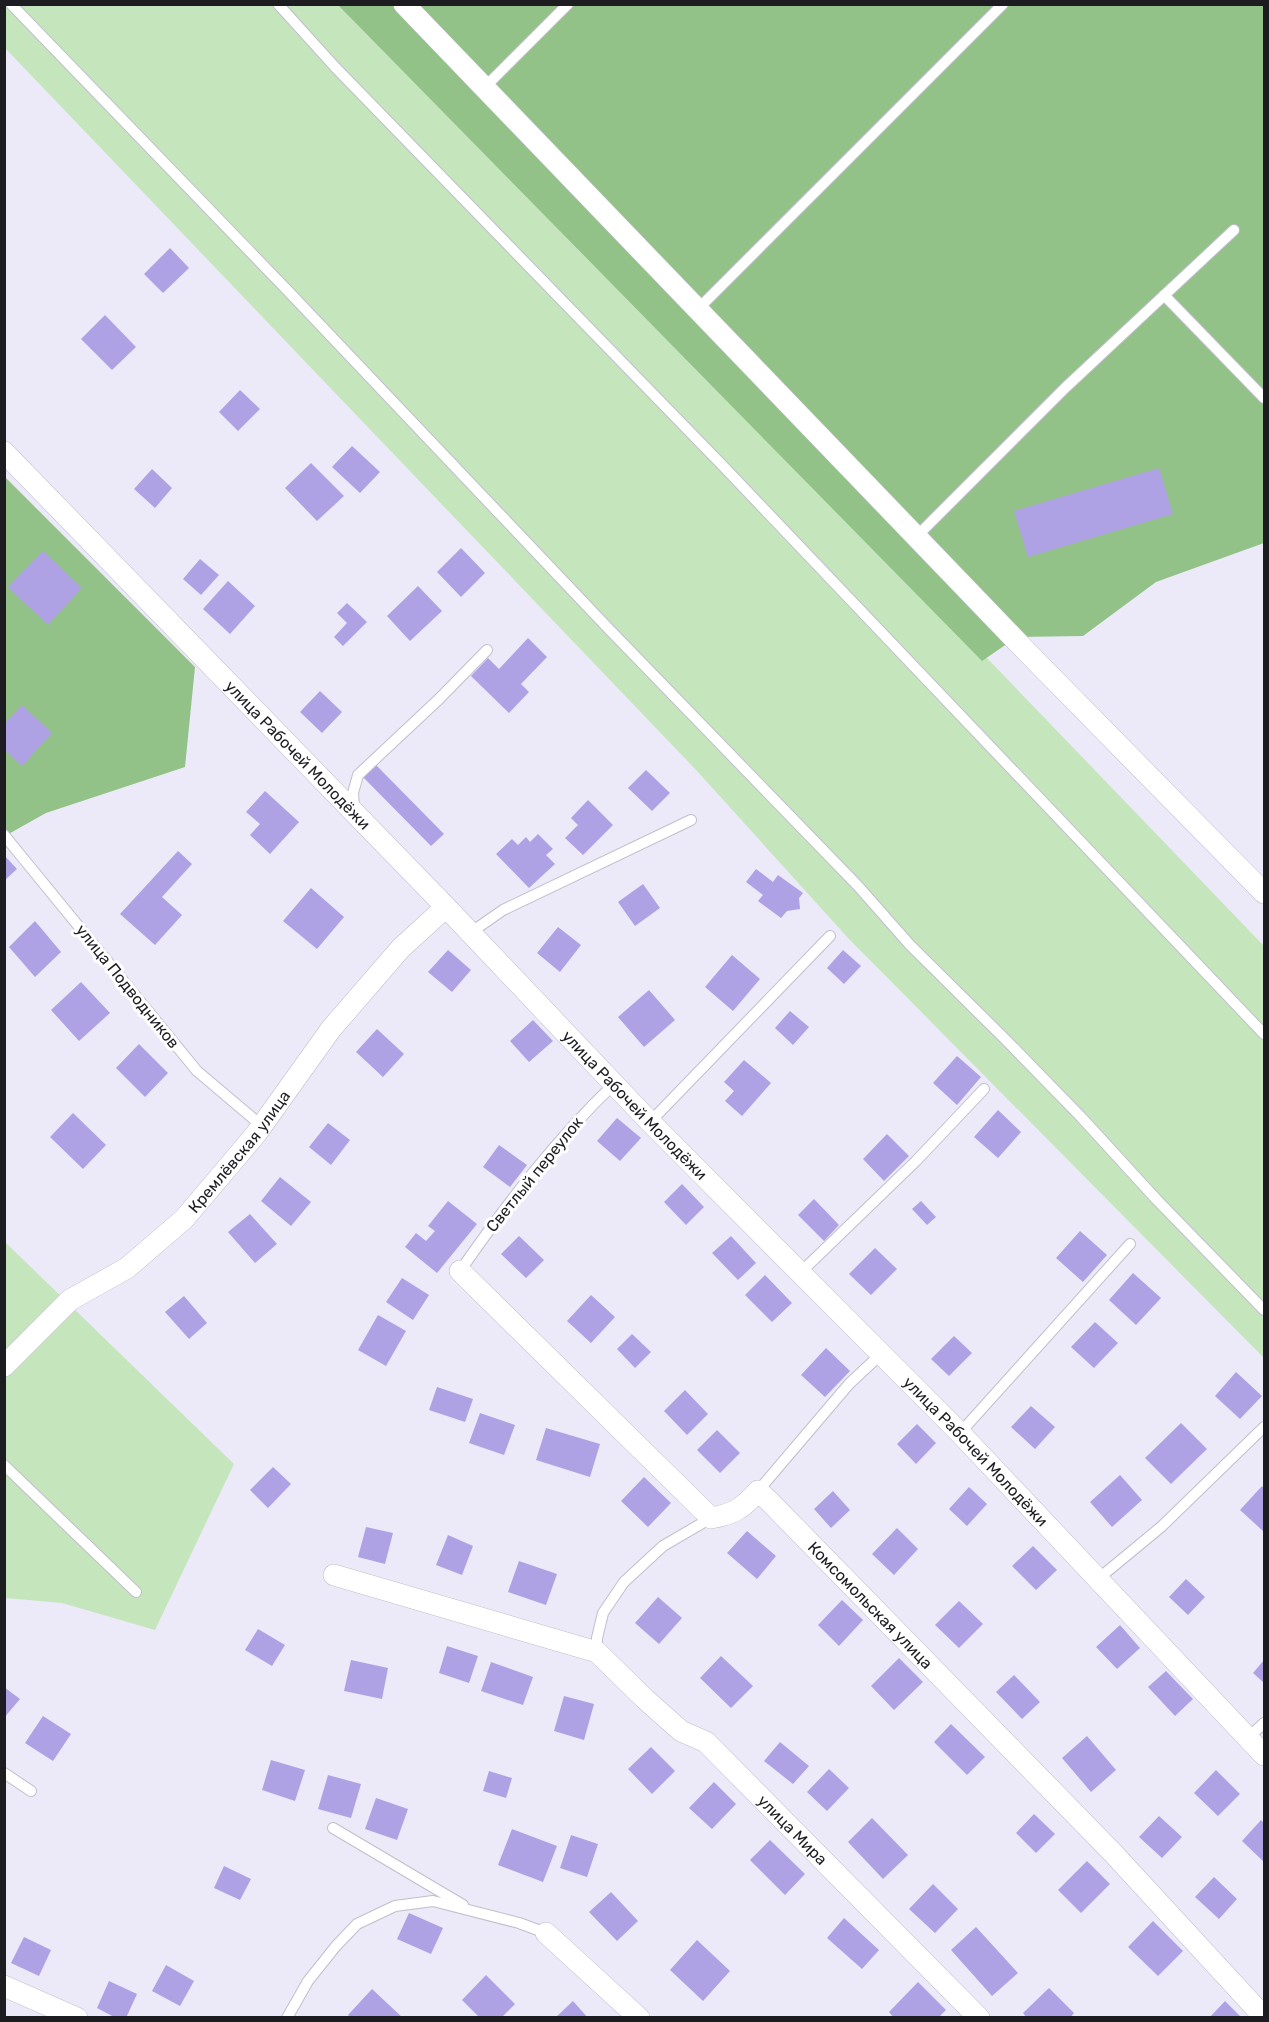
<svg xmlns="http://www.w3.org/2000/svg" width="1269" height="2022" viewBox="0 0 1269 2022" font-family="Rubik,sans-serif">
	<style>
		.green { fill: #c5e6bd }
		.forest { fill: #93c289 }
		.building { fill: #afa2e4 }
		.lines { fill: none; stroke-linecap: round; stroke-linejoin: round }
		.service-casing { stroke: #c1becb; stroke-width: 12 }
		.minor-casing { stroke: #c1becb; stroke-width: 22 }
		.service { stroke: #fff; stroke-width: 10 }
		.minor { stroke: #fff; stroke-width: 21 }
		.labels { text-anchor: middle; stroke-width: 6; stroke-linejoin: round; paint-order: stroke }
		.street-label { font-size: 16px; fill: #1d1c21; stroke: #fff }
	</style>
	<rect width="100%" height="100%" fill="#eceaf8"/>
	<path class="green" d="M5,5H359L1264,946V1358L848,938L697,771L5,48Z
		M4,1241L234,1464L155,1630L62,1603L5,1598Z"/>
	<path class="forest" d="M338,5H1264V543L1156,582L1083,636L1017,637L982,661Z
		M4,476L195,667L185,767L46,813L5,836Z"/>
	<path class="building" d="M170,248L189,268L163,293L144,274Z
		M105,315L136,347L112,370L81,339Z
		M240,390L260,409L238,431L219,412Z
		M352,446L380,472L360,493L332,467Z
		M311,463L344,496L317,521L285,488Z
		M1159,468L1173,514L1028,557L1014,511Z
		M152,469L172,488L155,508L134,489Z
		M461,548L485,573L461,597L437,572Z
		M43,551L82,588L48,625L8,587Z
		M200,559L219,575L201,595L183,579Z
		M228,581L255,606L230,634L203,609Z
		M418,586L442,611L410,641L387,616Z
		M347,603L367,622L343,646L334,637L347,623L337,613Z
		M528,638L547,657L521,684L529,692L509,713L471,676L488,658L499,669Z
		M320,691L342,712L322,733L300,712Z
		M22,705L52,733L22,766L4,749V724Z
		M376,765L444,834L431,846L363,777Z
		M646,770L670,793L652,811L628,788Z
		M265,791L299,822L270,854L250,835L260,824L246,812Z
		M588,800L613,825L583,855L565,838L578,825L571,818Z
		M538,834L553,849L546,855L555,864L529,888L496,854L512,839L518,845L526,837L530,842Z
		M178,851L192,864L162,897L182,915L155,945L120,914Z
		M4,855L17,869L4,881Z
		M756,869L773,882L778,875L803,893L799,898L800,909L787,911L781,918L758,901L763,895L746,882Z
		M643,884L660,908L635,926L618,902Z
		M311,888L344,917L317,949L283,921Z
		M35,921L61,952L35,977L9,947Z
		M558,927L581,945L560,972L537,953Z
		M448,950L471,970L452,992L428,972Z
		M843,950L861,966L844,984L827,968Z
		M732,955L760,979L733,1011L705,987Z
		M81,982L110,1013L79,1041L51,1010Z
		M649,990L675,1020L644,1047L618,1017Z
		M790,1011L809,1027L793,1045L775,1028Z
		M533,1020L553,1041L529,1062L510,1041Z
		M377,1029L404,1054L383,1077L356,1052Z
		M139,1044L168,1073L145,1097L116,1068Z
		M957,1056L981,1077L957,1105L933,1083Z
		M744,1060L771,1083L742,1116L725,1101L734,1091L724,1082Z
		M998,1110L1021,1132L998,1158L974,1137Z
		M73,1113L106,1145L83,1169L50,1137Z
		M617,1118L641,1138L620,1161L597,1141Z
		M328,1123L350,1140L331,1165L309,1147Z
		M887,1134L909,1156L884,1181L863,1159Z
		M499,1145L527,1165L510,1187L483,1167Z
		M280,1177L311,1202L291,1226L261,1201Z
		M682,1184L704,1207L686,1225L664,1202Z
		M814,1199L839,1225L824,1241L798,1215Z
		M448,1201L477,1224L437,1273L405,1247L416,1233L426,1241L435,1231L428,1226Z
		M921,1201L936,1217L927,1225L912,1209Z
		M250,1214L277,1244L255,1263L228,1232Z
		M1080,1231L1107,1255L1083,1282L1056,1258Z
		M519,1236L544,1260L526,1278L501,1254Z
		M731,1236L756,1263L738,1280L712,1253Z
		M875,1248L897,1269L871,1295L849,1274Z
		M1133,1273L1161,1298L1136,1325L1109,1300Z
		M765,1275L792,1303L772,1322L745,1295Z
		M402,1278L429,1295L413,1320L386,1302Z
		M591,1295L615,1317L591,1343L567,1321Z
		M184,1296L207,1323L189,1339L165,1312Z
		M378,1315L406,1331L386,1366L358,1350Z
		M1095,1322L1118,1343L1094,1368L1071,1347Z
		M632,1334L651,1352L635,1368L617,1349Z
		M954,1336L972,1353L949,1376L931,1359Z
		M826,1348L850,1371L825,1397L801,1375Z
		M1236,1372L1262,1396L1240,1419L1215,1396Z
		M437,1387L473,1399L465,1422L429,1410Z
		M685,1390L708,1414L687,1435L664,1411Z
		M1031,1406L1055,1427L1035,1449L1011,1427Z
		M480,1413L515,1425L504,1455L469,1443Z
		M1181,1423L1207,1449L1171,1484L1145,1458Z
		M917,1424L936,1443L916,1464L897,1444Z
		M546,1428L600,1444L590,1477L536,1460Z
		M717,1430L740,1453L720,1473L697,1450Z
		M273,1467L291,1484L268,1508L250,1490Z
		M1120,1475L1142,1500L1112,1527L1090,1502Z
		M644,1477L671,1503L648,1527L621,1501Z
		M1262,1486L1264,1489L1263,1531L1240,1510Z
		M969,1487L987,1504L967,1526L949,1509Z
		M833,1491L850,1510L831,1528L814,1509Z
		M366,1527L393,1533L385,1564L358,1557Z
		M897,1528L918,1549L894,1575L872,1554Z
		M747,1531L776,1556L757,1579L727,1553Z
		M448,1535L473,1546L462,1575L436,1565Z
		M1033,1546L1057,1570L1036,1590L1012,1566Z
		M519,1561L557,1574L546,1605L508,1592Z
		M1186,1579L1205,1597L1188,1615L1169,1597Z
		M658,1597L682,1618L659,1644L635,1623Z
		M842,1600L863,1620L839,1646L818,1625Z
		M959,1601L983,1624L959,1648L935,1625Z
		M1120,1625L1140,1648L1117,1669L1096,1647Z
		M258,1629L285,1645L272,1666L245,1650Z
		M447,1646L478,1656L469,1683L439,1673Z
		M721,1656L753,1686L731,1708L700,1678Z
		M899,1658L923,1682L894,1710L871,1686Z
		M351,1660L388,1668L382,1699L344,1691Z
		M1264,1660V1683L1253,1673Z
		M491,1662L533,1677L523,1705L481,1691Z
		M1166,1671L1193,1699L1175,1716L1148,1687Z
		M1014,1675L1040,1702L1022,1719L996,1692Z
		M4,1687L20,1699L4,1718Z
		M564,1696L594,1704L584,1740L554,1731Z
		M43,1716L71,1734L53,1761L25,1743Z
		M951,1724L985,1757L967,1775L934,1742Z
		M1087,1736L1116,1770L1091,1792L1062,1758Z
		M780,1742L809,1766L793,1784L764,1761Z
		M651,1747L675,1771L652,1794L628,1769Z
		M271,1760L305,1770L295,1801L262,1790Z
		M829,1769L849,1788L827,1811L807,1792Z
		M1216,1770L1240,1794L1218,1816L1194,1793Z
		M489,1771L512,1778L506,1798L483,1791Z
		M328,1775L361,1784L351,1818L318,1809Z
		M714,1782L736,1804L712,1829L689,1808Z
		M376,1798L408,1809L397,1840L365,1829Z
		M1034,1814L1055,1834L1036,1853L1016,1833Z
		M1159,1816L1182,1837L1162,1858L1139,1837Z
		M872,1818L908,1855L883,1879L848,1842Z
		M1261,1820L1264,1823V1862L1242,1841Z
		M512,1829L557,1846L543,1882L498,1865Z
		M571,1835L598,1844L587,1877L560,1868Z
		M770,1840L805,1874L785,1895L750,1860Z
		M1087,1861L1110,1884L1081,1913L1058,1890Z
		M224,1866L251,1879L240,1900L214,1888Z
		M1214,1877L1237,1899L1219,1919L1195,1897Z
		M933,1884L958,1909L935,1933L909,1909Z
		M611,1892L638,1921L617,1941L589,1912Z
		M409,1913L443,1928L431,1954L397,1939Z
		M844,1918L879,1950L862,1969L827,1938Z
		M1153,1921L1183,1951L1158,1976L1128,1947Z
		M976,1927L1018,1973L992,1996L951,1950Z
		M24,1937L51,1950L39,1976L11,1963Z
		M697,1940L730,1971L703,2001L670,1970Z
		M166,1965L194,1981L180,2006L152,1991Z
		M486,1975L515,2004L501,2018H480L462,2000Z
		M109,1981L137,1994L126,2018H116L97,2008Z
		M918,1982L946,2010L938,2018H894L889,2012Z
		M1049,1988L1074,2013L1070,2018H1027L1023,2013Z
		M372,1989L403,2018H351L348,2015Z
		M573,2001L588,2018H555Z
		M1225,2001L1242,2018H1209Z"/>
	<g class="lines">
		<g class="service-casing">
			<path id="service" d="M11,4L289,292L606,626L858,886L910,945L1006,1040L1081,1117L1157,1200L1264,1310
				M278,4L335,67L724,467L1264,1034
				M484,88L568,4
				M1164,295L1264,398
				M697,310L1003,4
				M916,537L1065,388L1234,230
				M354,808L353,793L358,775L439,699L487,650
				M4,835L197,1071L262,1126
				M470,933L503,910L691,820
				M650,1122L830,936
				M460,1271C507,1204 555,1140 615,1083
				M801,1272L916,1161L984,1089
				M960,1433L1130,1244
				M4,1465L136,1592
				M758,1491L849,1384L881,1354
				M1098,1579L1161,1527L1264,1427
				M597,1652V1638L603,1613L624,1582L663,1546L711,1518
				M1248,1738L1264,1723
				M4,1773L31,1791
				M333,1828L463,1905
				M287,2018L308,1981L336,1946L357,1924L395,1906L433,1901L519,1923L546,1933"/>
		</g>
		<g class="minor-casing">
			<g id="minor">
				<path d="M404,4L1028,653L1264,893"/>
				<path id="s1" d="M4,452L446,907L650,1122L960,1433L1264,1755"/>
				<path id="s2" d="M460,1271L711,1518C734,1514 743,1508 758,1491L769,1501L1112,1852L1264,2017"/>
				<path id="s3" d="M4,1366L70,1300L127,1268L184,1219L256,1134L331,1029L401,948L446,907"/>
				<path id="s4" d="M334,1575L597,1652L645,1699L681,1731L706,1742L979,2018"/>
				<path d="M546,1933L639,2018"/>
				<path d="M4,1986L77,2018"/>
			</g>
		</g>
		<use href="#service" class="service"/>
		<use href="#minor" class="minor"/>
	</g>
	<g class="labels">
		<g class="street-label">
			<text dy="6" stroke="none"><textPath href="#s1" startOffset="422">улица Рабочей Молодёжи</textPath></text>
			<text transform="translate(128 986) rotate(51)" y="6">улица Подводников</text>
			<text dy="6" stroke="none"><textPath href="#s1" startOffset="908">улица Рабочей Молодёжи</textPath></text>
			<text dy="6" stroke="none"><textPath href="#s3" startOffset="321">Кремлёвская улица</textPath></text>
			<text transform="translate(534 1174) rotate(-51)" y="6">Светлый переулок</text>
			<text dy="6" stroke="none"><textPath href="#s1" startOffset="1394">улица Рабочей Молодёжи</textPath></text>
			<text dy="6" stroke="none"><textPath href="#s2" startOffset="568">Комсомольская улица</textPath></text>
			<text dy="6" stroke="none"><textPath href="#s4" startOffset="540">улица Мира</textPath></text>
		</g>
	</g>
	<rect width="1269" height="2022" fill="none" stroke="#1d1c21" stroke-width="12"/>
</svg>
